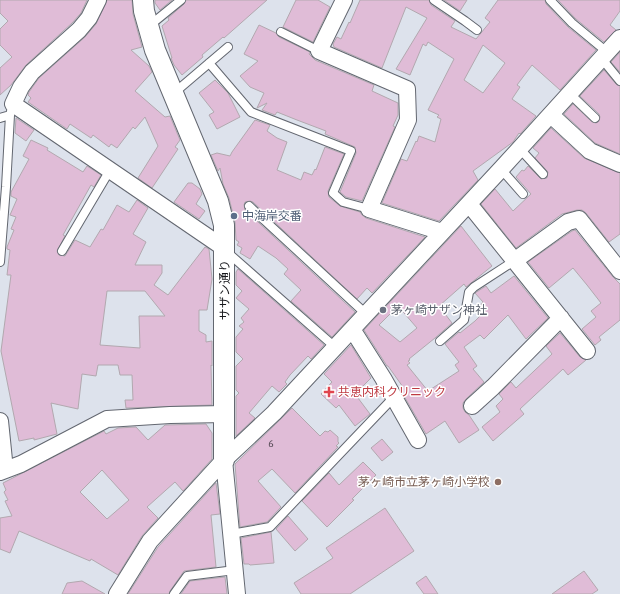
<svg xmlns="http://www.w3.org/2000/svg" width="620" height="594" viewBox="0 0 620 594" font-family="'PT Sans','Noto Sans JP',sans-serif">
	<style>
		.building { fill: #e0bcd7; stroke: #b2a8af; fill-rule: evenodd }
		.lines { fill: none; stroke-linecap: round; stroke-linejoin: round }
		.service-casing { stroke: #636770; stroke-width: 10 }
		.minor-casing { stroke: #636770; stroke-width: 18 }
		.tertiary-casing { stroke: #636770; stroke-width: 22 }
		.service { stroke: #fff; stroke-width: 8 }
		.minor { stroke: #fff; stroke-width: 16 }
		.tertiary { stroke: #fff; stroke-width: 20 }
		.service-dot { fill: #5c6f8a; stroke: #fff; stroke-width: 1.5 }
		.worship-dot { fill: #6b7280; stroke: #fff; stroke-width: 1.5 }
		.health-dot { fill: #e0444e; stroke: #fff; stroke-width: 1.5 }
		.education-dot { fill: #8d6e63; stroke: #fff; stroke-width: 1.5 }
		.labels { text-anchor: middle; stroke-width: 3; stroke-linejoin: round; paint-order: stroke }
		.number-label { font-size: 10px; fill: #48404a }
		.service-label { font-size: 12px; fill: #4e5e75; stroke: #fff; text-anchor: start }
		.street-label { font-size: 12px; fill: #16171b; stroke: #fff }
		.worship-label { font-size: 12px; fill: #5b616d; stroke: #fff; text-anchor: start }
		.health-label { font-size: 12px; fill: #be3a42; stroke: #fff; text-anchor: start }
		.education-label { font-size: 12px; fill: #785e54; stroke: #fff; text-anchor: end }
	</style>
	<rect width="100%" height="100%" fill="#dde2ec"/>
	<path class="building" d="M0,0H87L81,13L72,23L26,65L11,85L0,95V68L12,57L0,45V29L8,21L0,13Z
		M107,0H132L133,14L142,47L131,50L149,66L152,72L135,91L165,117L170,116L180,140L175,147L178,149L152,188L138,178L158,146L145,117L135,129L133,127L117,148L111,144L109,147L93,135L91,138L70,124L67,129L28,102L31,98L28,95L29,92L39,78L85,37L96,24Z
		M155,0H172L160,10L155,3Z
		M186,0H267L224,38L223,37L202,55L203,57L182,75L174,65L171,58H172L162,26L169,20L168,18L184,4Z
		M296,0H318L330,7L313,42L283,27Z
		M360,0H429L431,5L455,21L451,27L476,39L490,22L485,18L498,0H545L546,4L568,27L596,50L560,90L532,65L517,85L520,87L512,99L536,116L520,134L519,133L513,142L473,171L478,180L439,221L382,203L401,159L407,161L416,141L417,142L419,136L435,142L441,119L437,117L439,115L428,110L454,59L428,42L426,46L423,44L410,75L396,69L427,18L406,7L382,68L334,47L333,44L337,37L341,39L349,22L350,23ZM483,45L505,63L483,93L464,80Z
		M444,0H467L460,11Z
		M558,0H620V11L610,25L616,30L604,42L576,19Z
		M259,25L276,33L279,37L310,52L309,54L315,60L374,85L372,91L398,103V115L393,126L395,127L362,201L346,197L340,192L356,153L355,147L325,134L326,131L297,120L277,112L275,115L262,110L267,103L257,108L264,93L250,87L240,76L258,61L244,54Z
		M620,52V72L611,62Z
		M604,70L616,84L620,86V154L595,143L564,114L573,104L592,122L596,123L599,121L600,117L599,114L580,96Z
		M215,80L228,93L240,117L217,129L209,115L214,112L199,93Z
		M16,118L34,130L26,141L15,133Z
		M255,120L270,125L267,131L277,138L287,142L277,170L301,180L304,172L312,175L315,169L316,170L325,147L344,154L328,191L329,197L340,206L360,212L362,215L366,218L425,237L372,293L367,288L357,299L253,202L250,201L245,202L244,205L245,210L355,312L332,337L291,301L301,290L284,274L288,269L276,258L258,246L250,259L240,253L242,248L237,245L239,242L236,240L235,222L229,198L223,184L220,168L218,171L211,155L217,153L230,156L232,152Z
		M551,128L584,158L620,173V234L609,242L586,213L582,210H577L562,214L516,248L481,204L495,189L513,211L531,194L516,177L522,170L524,171L528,166L541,179L547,178L548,172L535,158L539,153L533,148Z
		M31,140L48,148L47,150L83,172L87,166L101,175L94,187L91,185L63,235L65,236L57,251L59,255L65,256L75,240L90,247L101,229L103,230L117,205L129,212L137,200L148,208L133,234L146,242L135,265H162V273L154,285L168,295L205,247L209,249L212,279L207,310H199V331L206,335V342L212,341V366L211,365L212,405L126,408L125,400H133L132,375H120L118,365H98L96,376L82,374L78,409L51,403L57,434L34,440V438L19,441L1,351L11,275H7L10,250L7,249V247L14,230L11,229L16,217L10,215L17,199L11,196V192L29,159L23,156ZM107,291H145L165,316H139L140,348L100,345Z
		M188,183H192L200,189L202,194L196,204L205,211L199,219L174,202Z
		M461,226L492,266L466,287L464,284L439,306L452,323L435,338L409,359L410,360L408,361L410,363L407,365L428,391L459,371L455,365L459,362L445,344L459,332L460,333L475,321L486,310L481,304L483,302L475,293L486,286L491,293L514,276L548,318L526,339L508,315L484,339L480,335L464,347L477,366L473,369L484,382L466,399L463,403V408L465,412L469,415L479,430L459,443L445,421L426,434L400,389L403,387L388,366H387L364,330ZM398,306L417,328L400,342L379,325Z
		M575,230L613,277L620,284V320L599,337L601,340L595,345L582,329L596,317L591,311L601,303L587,285L573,268L549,288L528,262L572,231Z
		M238,269L324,345L311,359L308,356L290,375L285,382L287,384L279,392L272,386L249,413L255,418L236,436V396L239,393L236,390V366L243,359L236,352V337L243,329L239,326L244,322L241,318L249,309L236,298L242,291L236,285V272Z
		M560,333L580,357L586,360L568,375L563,369L520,409L524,414L493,441L482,427L500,412L496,406L503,399L499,394L511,382L516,388L552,354L546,346Z
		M351,345L371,378L355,394L370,414L355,426L339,405L336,408L321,394L332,382L324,374Z
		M292,408L320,436L325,431L328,432L330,430L338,437V442L339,443L336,446L338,447L295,493L272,469L258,481L281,507L267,522L240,527L235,464Z
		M206,424L212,433V459L183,491L175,482L147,507L158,518L142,536L118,575L91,559L90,561L19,531L10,553L0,549V518L12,516L5,501L8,500L4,492L6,490L3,483L104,431L106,434L118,428L136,427L148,440L165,425ZM102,470L129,500L107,519L80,492Z
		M382,439L393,452L382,461L371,448Z
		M363,462L376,475L352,499L354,500L327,527L302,501L329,473L339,485Z
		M216,483L220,514L211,515L216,567L184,571L170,591L169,594H128L158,547Z
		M385,508L414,551L350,594H301L294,583L333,558L326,548Z
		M288,516L308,539L295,551L276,529Z
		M271,532L274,563L250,565L249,564H244L241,538Z
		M584,571L598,590L592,594H552Z
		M426,576L438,594H424L416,583Z
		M225,577L227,594H181L190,581Z
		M82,581L105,594H62L67,583Z"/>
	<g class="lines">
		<g class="service-casing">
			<path id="service" d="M434,0L465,21L477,30
				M550,0L572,23L607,52
				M149,26L181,0
				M281,32L319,51
				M602,59L620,81
				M209,63L251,112L351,151L333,193L343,202L369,209
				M174,93L228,47
				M570,94L595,118
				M0,118L10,115
				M520,149L543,174
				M501,169L523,194
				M249,206L366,314
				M62,251L110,170
				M227,252L335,347
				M0,262L6,187L10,115L13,104
				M440,341L464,320L469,292L474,287L514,261
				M231,534L270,527L394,397
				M174,594L187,576L235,570"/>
		</g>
		<g class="minor-casing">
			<path id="minor" d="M98,0L89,18L79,30L32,72L21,87L13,104L224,248
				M344,0L319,51L407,89L408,120L369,209L442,232
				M551,115L590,151L620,164
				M469,204L587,351
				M514,261L568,222L579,219L620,271
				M352,329L383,378L418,440
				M472,406L493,387L561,318
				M0,421L5,470
				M224,460L237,594
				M0,472L21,464L107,419L170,415L225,414
				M117,594L150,541L224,460L274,413L501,169L620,38"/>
		</g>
		<g class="tertiary-casing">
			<path id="tertiary" d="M143,0L144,11L155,50L218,201L224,225V460"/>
		</g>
		<use href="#service" class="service"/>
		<use href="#minor" class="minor"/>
		<use href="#tertiary" class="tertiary"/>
	</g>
	<circle class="service-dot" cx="234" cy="216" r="4"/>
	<circle class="worship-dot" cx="383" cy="310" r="4"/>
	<path class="health-dot" d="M327 386h4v4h4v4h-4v4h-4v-4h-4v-4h4z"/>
	<circle class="education-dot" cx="498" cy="482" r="4"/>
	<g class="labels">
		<g class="number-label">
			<text x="271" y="447">6</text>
		</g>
		<g class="service-label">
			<text x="242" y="220">中海岸交番</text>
		</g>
		<g class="street-label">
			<text transform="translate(225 290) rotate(-90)" y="4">サザン通り</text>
		</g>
		<g class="worship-label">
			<text x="391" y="314">茅ヶ崎サザン神社</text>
		</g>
		<g class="health-label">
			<text x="338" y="396">共恵内科クリニック</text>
		</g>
		<g class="education-label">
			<text x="490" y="486">茅ヶ崎市立茅ヶ崎小学校</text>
		</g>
	</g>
</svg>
